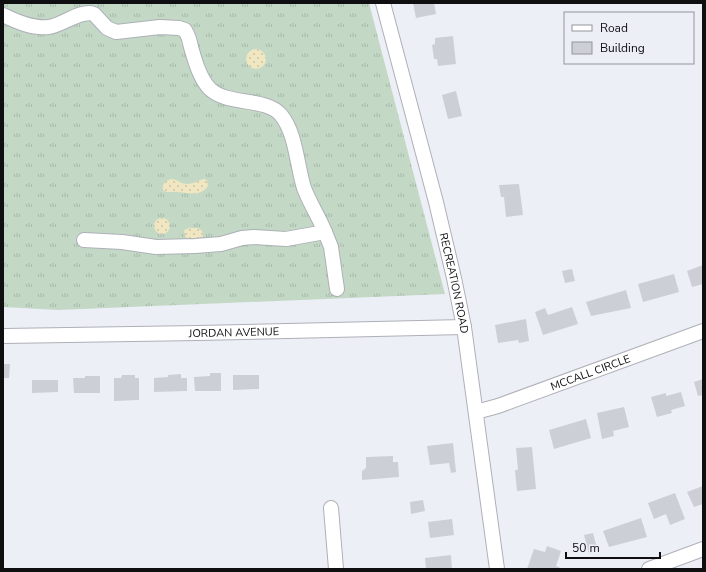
<svg xmlns="http://www.w3.org/2000/svg" width="706" height="572" viewBox="0 0 706 572" font-family="'Nunito Sans',sans-serif">
	<style>
		.grass { fill: url(#grass-tufts) }
		.sand { fill: url(#sand-dots) }
		.building { fill: #cdcfd7 }
		.lines { fill: none; stroke-linecap: round; stroke-linejoin: round }
		.minor-casing { stroke: #aeb0b8; stroke-width: 16 }
		.minor { stroke: #fff; stroke-width: 14 }
		.labels { text-anchor: middle; stroke-width: 4; stroke-linejoin: round; paint-order: stroke }
		.street-label { font-size: 11px; fill: #0f0f12; stroke: #edeff7 }
	</style>
	<defs>
		<pattern id="grass-tufts" width="24" height="20" patternUnits="userSpaceOnUse"><rect width="24" height="20" fill="#c3d9c6"/><path d="M3 7l-1-3M5 7V3M7 7l1-3M15 17l-1-3M17 17v-4M19 17l1-3" fill="none" stroke="#a6b9a9"/></pattern>
		<pattern id="sand-dots" width="8" height="8" patternUnits="userSpaceOnUse"><rect width="8" height="8" fill="#f0e6c1"/><path d="M2 2h.1M6 6h.1" fill="none" stroke="#cdc4a5" stroke-width="1.8" stroke-linecap="round"/></pattern>
	</defs>
	<rect width="100%" height="100%" fill="#edeff7"/>
	<path class="grass" d="M3,3H369L445,294L58,310L3,307Z"/>
	<path class="sand" d="M246 59a10 10 0 1 1 20 0a10 10 0 1 1-20 0Z
		M171,179C177,179 181,184 187,184C194,184 198,180 204,179L207,180L208,186C200,197 189,193 178,192C173,191 167,194 163,190C162,184 165,181 171,179Z
		M154 226a8 8 0 1 1 16 0a8 8 0 1 1-16 0Z
		M190,228H198L202,231L203,236C197,240 191,239 185,237L184,230Z"/>
	<path class="building" d="M413,3H434L436,14L416,18Z
		M453,36L456,64L438,66L437,59H434L432,45L435,44V38Z
		M456,91L462,116L448,119L442,95Z
		M519,184L523,215L506,217L504,197H501L499,185Z
		M703,265V284L692,287L687,271Z
		M572,269L575,281L565,283L562,271Z
		M674,274L679,292L643,302L638,284Z
		M626,290L631,308L591,316L586,302Z
		M572,307L578,324L543,335L535,312L545,308L548,315Z
		M526,319L529,341L519,343L518,340L498,343L495,325Z
		M3,364H10L9,378H3Z
		M210,373H221V391H195L194,377L210,376Z
		M181,374V378H187V391L154,392V378L168,377V375Z
		M122,375H135V378H139V400L114,401V378H121Z
		M233,375H259V389L233,390Z
		M85,376H100V393H74L73,378H85Z
		M703,379V395L698,396L694,382Z
		M32,380H58V392L32,393Z
		M681,392L685,406L671,410L672,413L657,417L651,397L666,393V396Z
		M624,407L629,427L613,431L614,436L602,439L597,413Z
		M586,419L591,438L554,449L549,430Z
		M453,443L456,472L451,473L449,463L430,465L427,446Z
		M532,447L536,489L517,491L515,470H518L516,448Z
		M393,456V462H398L399,477L362,480V471L366,468V457Z
		M703,486V504L694,507L687,492Z
		M675,493L685,519L670,525L666,514L654,519L648,503Z
		M423,500L425,511L411,514L410,502Z
		M641,518L647,537L609,547L603,531Z
		M452,519L454,535L430,538L428,522Z
		M593,533L598,552L589,554L584,535Z
		M547,546L561,551L556,566L563,569H527L534,549L545,552Z
		M451,555L452,569H426L425,558Z"/>
	<g class="lines">
		<g class="minor-casing">
			<g id="minor">
				<path id="s1" d="M383,3L436,202L454,278L464,327L497,569"/>
				<path d="M3,15C17,22 33,29 49,27C63,25 81,9 94,14L107,28L116,32L160,27L179,28L185,30C188,35 190,41 191,47C195,61 200,79 210,89C228,106 266,97 281,115C296,133 297,166 304,188C310,204 319,217 325,232"/>
				<path d="M84,240L122,242L156,247L195,246L221,244L242,238L254,237L286,239L325,232L331,247L337,289"/>
				<path id="s2" d="M3,336L198,333L464,327"/>
				<path id="s3" d="M476,412L498,406L703,331"/>
				<path d="M331,508L336,569"/>
				<path d="M649,569L703,549"/>
			</g>
		</g>
		<use href="#minor" class="minor"/>
	</g>
	<g class="labels">
		<g class="street-label">
			<text dy="4" stroke="none"><textPath href="#s1" startOffset="289">RECREATION ROAD</textPath></text>
			<text dy="4" stroke="none"><textPath href="#s2" startOffset="231">JORDAN AVENUE</textPath></text>
			<text dy="4" stroke="none"><textPath href="#s3" startOffset="121">MCCALL CIRCLE</textPath></text>
		</g>
	</g>
	<rect width="706" height="572" fill="none" stroke="#0f0f12" stroke-width="8"/>
	<rect x="564" y="12" width="130" height="52" fill="#edeff7" stroke="#94959b"/>
	<rect x="572" y="25" width="20" height="6" fill="#ffffff" stroke="#94959b"/>
	<text x="600" y="32" font-size="12" fill="#0f0f12">Road</text>
	<rect x="572" y="42" width="20" height="12" fill="#cdcfd7" stroke="#94959b"/>
	<text x="600" y="52" font-size="12" fill="#0f0f12">Building</text>
	<path d="M566 552v6h94v-6" fill="none" stroke="#0f0f12" stroke-width="2"/>
	<text x="572" y="552" font-size="12" fill="#0f0f12" stroke="#edeff7" stroke-width="3" paint-order="stroke">50 m</text>
</svg>
